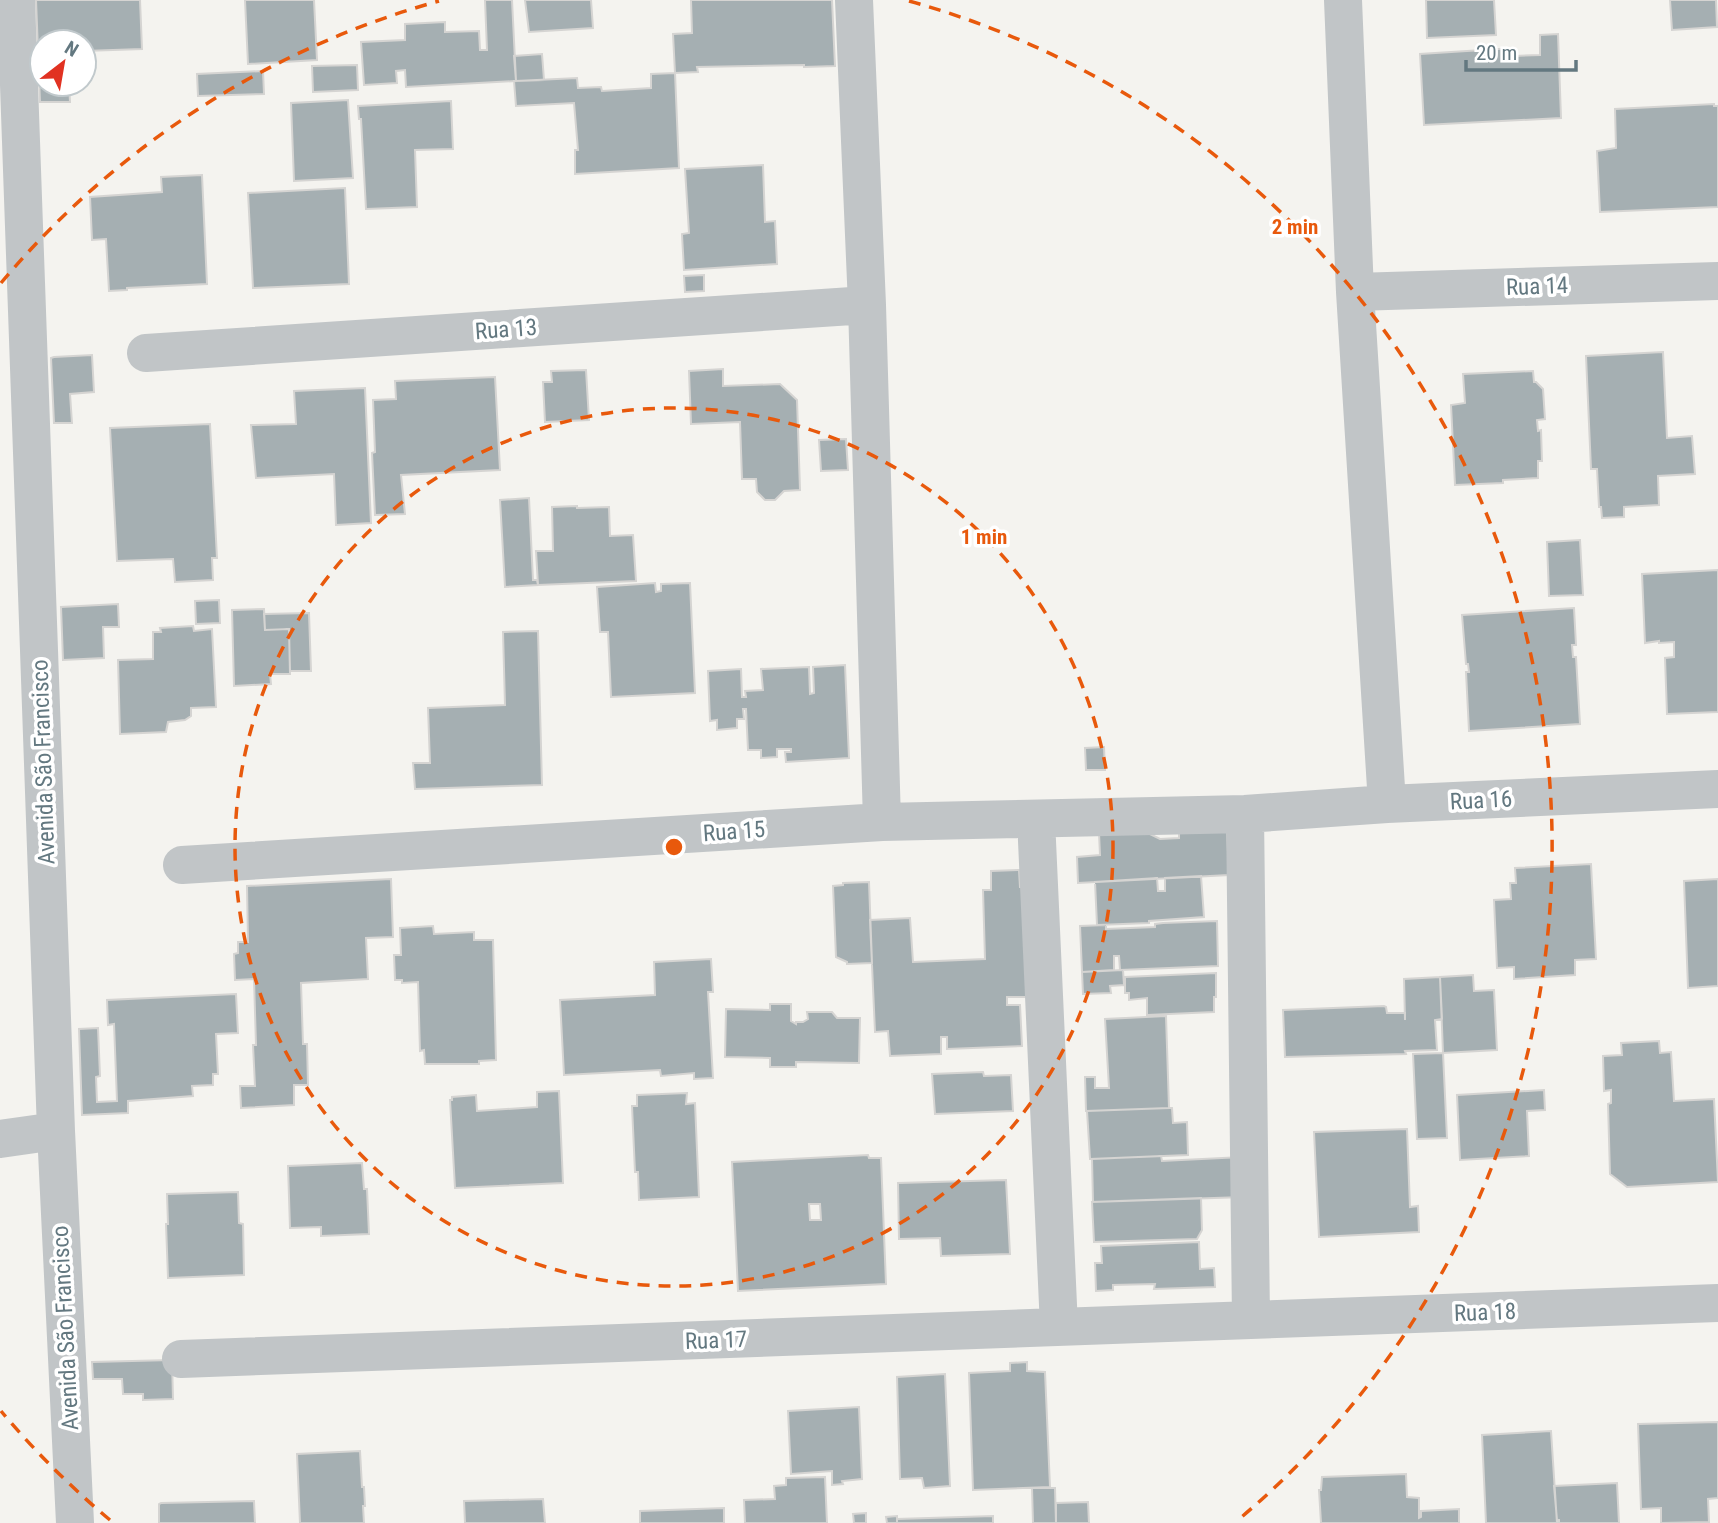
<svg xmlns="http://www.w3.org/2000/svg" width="1718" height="1523" viewBox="0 0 1718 1523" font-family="'Roboto Condensed',sans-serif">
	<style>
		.building { fill: #a5afb2; stroke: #d5d4d2; stroke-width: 2; fill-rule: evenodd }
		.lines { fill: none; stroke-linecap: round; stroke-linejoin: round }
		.minor { stroke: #c1c5c7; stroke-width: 38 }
		.ring { fill: none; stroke: #e8590c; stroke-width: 3.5; stroke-dasharray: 12 9 }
		.labels { text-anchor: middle; stroke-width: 7; stroke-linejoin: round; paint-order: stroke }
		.street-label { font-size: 23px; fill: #637880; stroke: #fff }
		.centre { fill: #e8590c; stroke: #fff; stroke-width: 3.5 }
		.ring-label { font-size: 21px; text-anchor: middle; font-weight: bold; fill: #e8590c; stroke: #fff; stroke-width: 7; stroke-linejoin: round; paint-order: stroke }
	</style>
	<rect width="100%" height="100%" fill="#f4f3ef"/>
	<path class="building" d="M36,0H140L142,49L84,51V42H42V84H69L70,102H40Z
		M245,0H314L317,60L248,64Z
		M485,0H512L516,81L406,87L405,70L396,71L397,83L364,85L361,42L405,40V24L445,22V32L479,31L480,50H487Z
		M525,0H591L593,28L529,32Z
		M691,0H832L835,66L804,67V65L697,67L698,72L675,73L673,34L692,33Z
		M1426,0H1494L1496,35L1427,38Z
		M1670,0H1716L1717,27L1672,30Z
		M1558,34L1561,118L1424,125L1420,54L1514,48V56L1540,55V35Z
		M542,54L544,80L516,81L514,56Z
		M357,65L358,90L313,92L312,66Z
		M263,71L264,94L198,96L197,74Z
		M675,73L679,168L575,174V150H578L574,103L516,106L514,81H516L577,78L578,88L601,87L602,91L651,88V74Z
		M348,100L353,178L294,181L291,103Z
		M451,101L453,149L415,150L417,207L366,209L361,119H359L358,106Z
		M1714,104V106H1718V207L1600,212L1597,151L1616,148L1615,109Z
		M763,165L765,222L775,221L777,264L684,270L682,235V234L689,233L685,169Z
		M202,175L207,284L127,288V290L109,291L106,239L92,240L90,197L162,192L161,177Z
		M345,188L349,284L253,288L248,193Z
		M704,275V291L685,292L684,276Z
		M1663,352L1667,438L1692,436L1695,474L1658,476L1659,505L1624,507V517L1602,518L1601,507H1599L1597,469H1591L1586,356Z
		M92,355L94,392L70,394L72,423H54L51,358L54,357Z
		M723,369V386L780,384L797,400L800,490L784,491L775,500H765L757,492L756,479H742L740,422L691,424L689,371Z
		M586,370L589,420L545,422L543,382H552L551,371Z
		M1533,371L1534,382H1536L1543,389L1545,419L1537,420L1538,431L1541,430L1542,461H1538V478L1503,480V483L1455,485L1451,405L1465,403L1463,374Z
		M495,377L500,470L401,475L405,514L375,515L372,453L375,452L373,400L396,399L395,381Z
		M365,388L371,523L336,525L334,474L256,478L251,425L296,424L294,391Z
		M210,424L217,558H212L213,580L175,582L173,559L117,561L110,428Z
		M846,439L848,470L821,471L819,440Z
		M529,498L533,580H537L538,585L505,587L500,500Z
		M577,506V508L609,507L610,536L633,535L636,581L538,585L536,551H553L552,507Z
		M1580,540L1583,595L1549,596L1547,542Z
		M1718,570V712L1667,714L1665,658L1674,657V642L1659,643V641L1645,643L1642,574Z
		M655,583L656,592L661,591V584L690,583L695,693L611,697L608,632H600L597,587Z
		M219,600L220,623L196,624L195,601Z
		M118,604L119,627H103L104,658L63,660L61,607Z
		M1574,608L1576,645H1572L1573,657H1576L1580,724L1469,731L1466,672H1469L1468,664H1466L1462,615Z
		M264,609L265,630L289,629L290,674H270L271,684L234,686L232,610Z
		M309,613L311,671H290L289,629L265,630L264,614Z
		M193,626L194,631L212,629L216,707L191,708V716L185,720L168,722L166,732L120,734L118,660L153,659V632H161L160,628Z
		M538,631L542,785L415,789L413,763H430L428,708L505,705L503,632Z
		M845,665L849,758L786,762L785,752H791V749H777V757L761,758V750H748L746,709H743L744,719H737V728L717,730V720L710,721L708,671L741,669L742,697H746L745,691L763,690L761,669L809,667L810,694L814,693L813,667Z
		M1104,747L1105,770H1086L1085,748Z
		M1227,829L1229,875L1078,883L1077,857L1100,855L1099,833L1150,834L1160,839L1179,838V830Z
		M1591,864L1596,959L1575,960V975L1514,979V967L1497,968L1494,900L1511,899L1510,883H1516L1515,868Z
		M1019,870L1020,887H1022L1028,997H1007V1005H1020L1022,1046L947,1049V1037H941V1054L890,1056L888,1031L875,1032L870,920L910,918L913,962L985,959L983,890H991V871Z
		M1201,876L1204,917L1149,921V923L1097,925L1095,882L1157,878L1158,891H1165V878Z
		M391,879L393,937L366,938L368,979L301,983L303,1044H307L308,1085H294V1105L241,1108L240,1086H255L253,1045H256L254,979L235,980L234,954L238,953V942H248L247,886Z
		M1718,879V986L1688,988L1684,881Z
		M869,882L872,963L847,964V962L836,957L833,886L843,885V883Z
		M1217,921L1218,966L1120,970L1119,956H1114V970L1082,972L1080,926L1106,925V929L1155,927V924L1163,923Z
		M433,926L434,934L474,932V940H493L496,1060L479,1061V1064H425L424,1050L420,1051L418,982L402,983V980H395L394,955H401L400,928Z
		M711,959L713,992H708L713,1078L694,1079V1073L661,1076L660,1070L564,1075L560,1000L655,995L654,962Z
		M1123,970L1124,985L1110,986L1111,993L1083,994L1082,972Z
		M1216,973V997H1214V1012L1147,1015V998L1129,1000V993H1125V977Z
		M1473,975L1474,991L1494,990L1497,1050L1443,1053L1440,977Z
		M1440,977L1442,1019L1435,1020L1437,1050L1405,1051L1406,1054L1285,1057L1283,1010L1384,1006L1386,1007L1387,1013H1405V1020L1404,979Z
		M236,994L238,1033L216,1034L218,1074H213V1085L192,1086L193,1096L128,1101V1113L82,1115L79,1029L98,1028L100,1076L96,1077L97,1102L117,1101L114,1024L108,1025L107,1000Z
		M770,1004H791V1021L796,1024V1022H803L808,1019L807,1012H832L837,1018H860L859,1063L796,1062V1067H770V1058L725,1057L726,1009L770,1010Z
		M1166,1016L1169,1108L1086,1111L1085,1077H1095V1088H1109L1105,1019Z
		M1659,1041L1660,1053L1671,1052L1674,1101L1714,1099L1718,1182L1627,1187L1610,1174L1608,1104L1611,1103V1090L1604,1091L1603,1056L1622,1055L1621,1043Z
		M1443,1053L1447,1138L1417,1139L1413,1054Z
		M983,1072L984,1076L1011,1075L1013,1111L935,1114L932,1074Z
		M1544,1090L1545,1110L1527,1111L1529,1156L1460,1160L1457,1095Z
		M559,1091L563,1183L455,1188L450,1100H452V1097L476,1095L477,1111L537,1107V1092Z
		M687,1093L686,1104L695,1103L699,1197L639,1200L638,1172H635L632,1106H637V1095Z
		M1169,1108H1172L1173,1123L1187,1122L1188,1155L1090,1159L1087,1111Z
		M1407,1129L1410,1207L1418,1206L1419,1232L1319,1237L1314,1132Z
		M868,1155L869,1158H881L886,1284L738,1291L732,1162ZM809,1204H820L821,1220H810Z
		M1161,1156L1162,1161L1242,1157L1244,1197L1093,1202L1092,1159Z
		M362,1163L364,1189H367L369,1234L321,1236V1227L290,1228L288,1166Z
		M1006,1180L1010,1254L941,1256L940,1238L899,1239L898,1183Z
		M238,1192L239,1223L243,1224L244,1275L168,1278L166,1224H168L167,1194Z
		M1201,1198L1202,1230L1197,1239L1094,1242L1092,1202Z
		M1199,1242L1200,1269L1214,1268L1215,1287L1154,1289L1155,1284L1113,1285V1290L1096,1291L1095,1263H1102L1101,1246Z
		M172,1360L173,1399L143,1400V1394H123L122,1379H93L92,1362Z
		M1027,1362V1371L1045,1372L1050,1487L973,1490L969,1373L1010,1371V1363Z
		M945,1374L950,1486L924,1488L922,1478L900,1479L897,1377Z
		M859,1407L862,1479L842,1481L843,1484L832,1485V1471L791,1474L788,1411Z
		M1718,1422V1498L1708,1499L1709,1522L1661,1523V1508L1641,1509L1638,1424Z
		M1551,1431L1557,1523H1486L1482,1435Z
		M360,1451L362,1487H364L365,1506H363L364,1523H300L297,1454Z
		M1406,1474L1407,1497L1419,1498V1518L1421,1517V1511L1459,1509V1523H1321L1319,1490H1321L1322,1477Z
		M825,1477L827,1523H745L744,1500L775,1499L774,1486L786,1485V1478Z
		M1617,1483L1619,1523H1559V1520H1557L1554,1486Z
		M1032,1488H1055L1056,1523H1033Z
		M543,1499L545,1523H465L464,1501Z
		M254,1501L255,1523H159V1504L161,1503Z
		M1088,1502L1089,1523H1056V1503Z
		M724,1508V1523H640V1511Z
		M866,1513V1523H854L853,1514Z
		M897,1516V1523H887L886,1517Z
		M993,1516V1523H897V1519Z"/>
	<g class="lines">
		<path class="minor" d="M16,0L56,1131L75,1523
			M854,0L867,305L882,822
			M1343,0L1355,292L1387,804
			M1355,292L1718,281
			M146,353L867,305
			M1245,814L1251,1320
			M1036,819L1059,1327
			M182,865L882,822L1245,814L1387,804L1718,789
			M0,1139L56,1131
			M181,1359L1718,1303"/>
	</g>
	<g class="ring">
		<circle cx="674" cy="847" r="439"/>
		<path d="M110 1520A878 878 0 0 1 1 1411M1 283A878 878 0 0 1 439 1M909 1A878 878 0 0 1 1238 1520"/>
	</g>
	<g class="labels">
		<g class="street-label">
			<text transform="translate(1537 286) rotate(-2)" y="8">Rua 14</text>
			<text transform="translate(506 329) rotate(-4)" y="8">Rua 13</text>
			<text transform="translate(43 762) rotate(-92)" y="8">Avenida São Francisco</text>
			<text transform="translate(1481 800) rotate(-3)" y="8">Rua 16</text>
			<text transform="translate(734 831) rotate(-4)" y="8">Rua 15</text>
			<text transform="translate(1485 1312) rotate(-2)" y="8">Rua 18</text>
			<text transform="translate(65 1328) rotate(-93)" y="8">Avenida São Francisco</text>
			<text transform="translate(716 1340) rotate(-2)" y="8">Rua 17</text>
		</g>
	</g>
	<circle cx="674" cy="847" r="10" class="centre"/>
	<g class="ring-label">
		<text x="1295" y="234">2 min</text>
		<text x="984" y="544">1 min</text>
	</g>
	<g transform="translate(63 63) rotate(31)"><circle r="33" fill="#ffffff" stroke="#c1c9cc" stroke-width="2"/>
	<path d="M0-5L12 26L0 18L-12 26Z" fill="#e13222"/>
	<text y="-10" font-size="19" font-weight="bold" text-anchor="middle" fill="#637880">N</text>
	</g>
	<path d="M1466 60v10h110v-10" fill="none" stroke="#637880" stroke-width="3.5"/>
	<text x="1476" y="60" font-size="21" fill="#637880" stroke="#ffffff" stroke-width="5" paint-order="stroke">20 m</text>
</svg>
